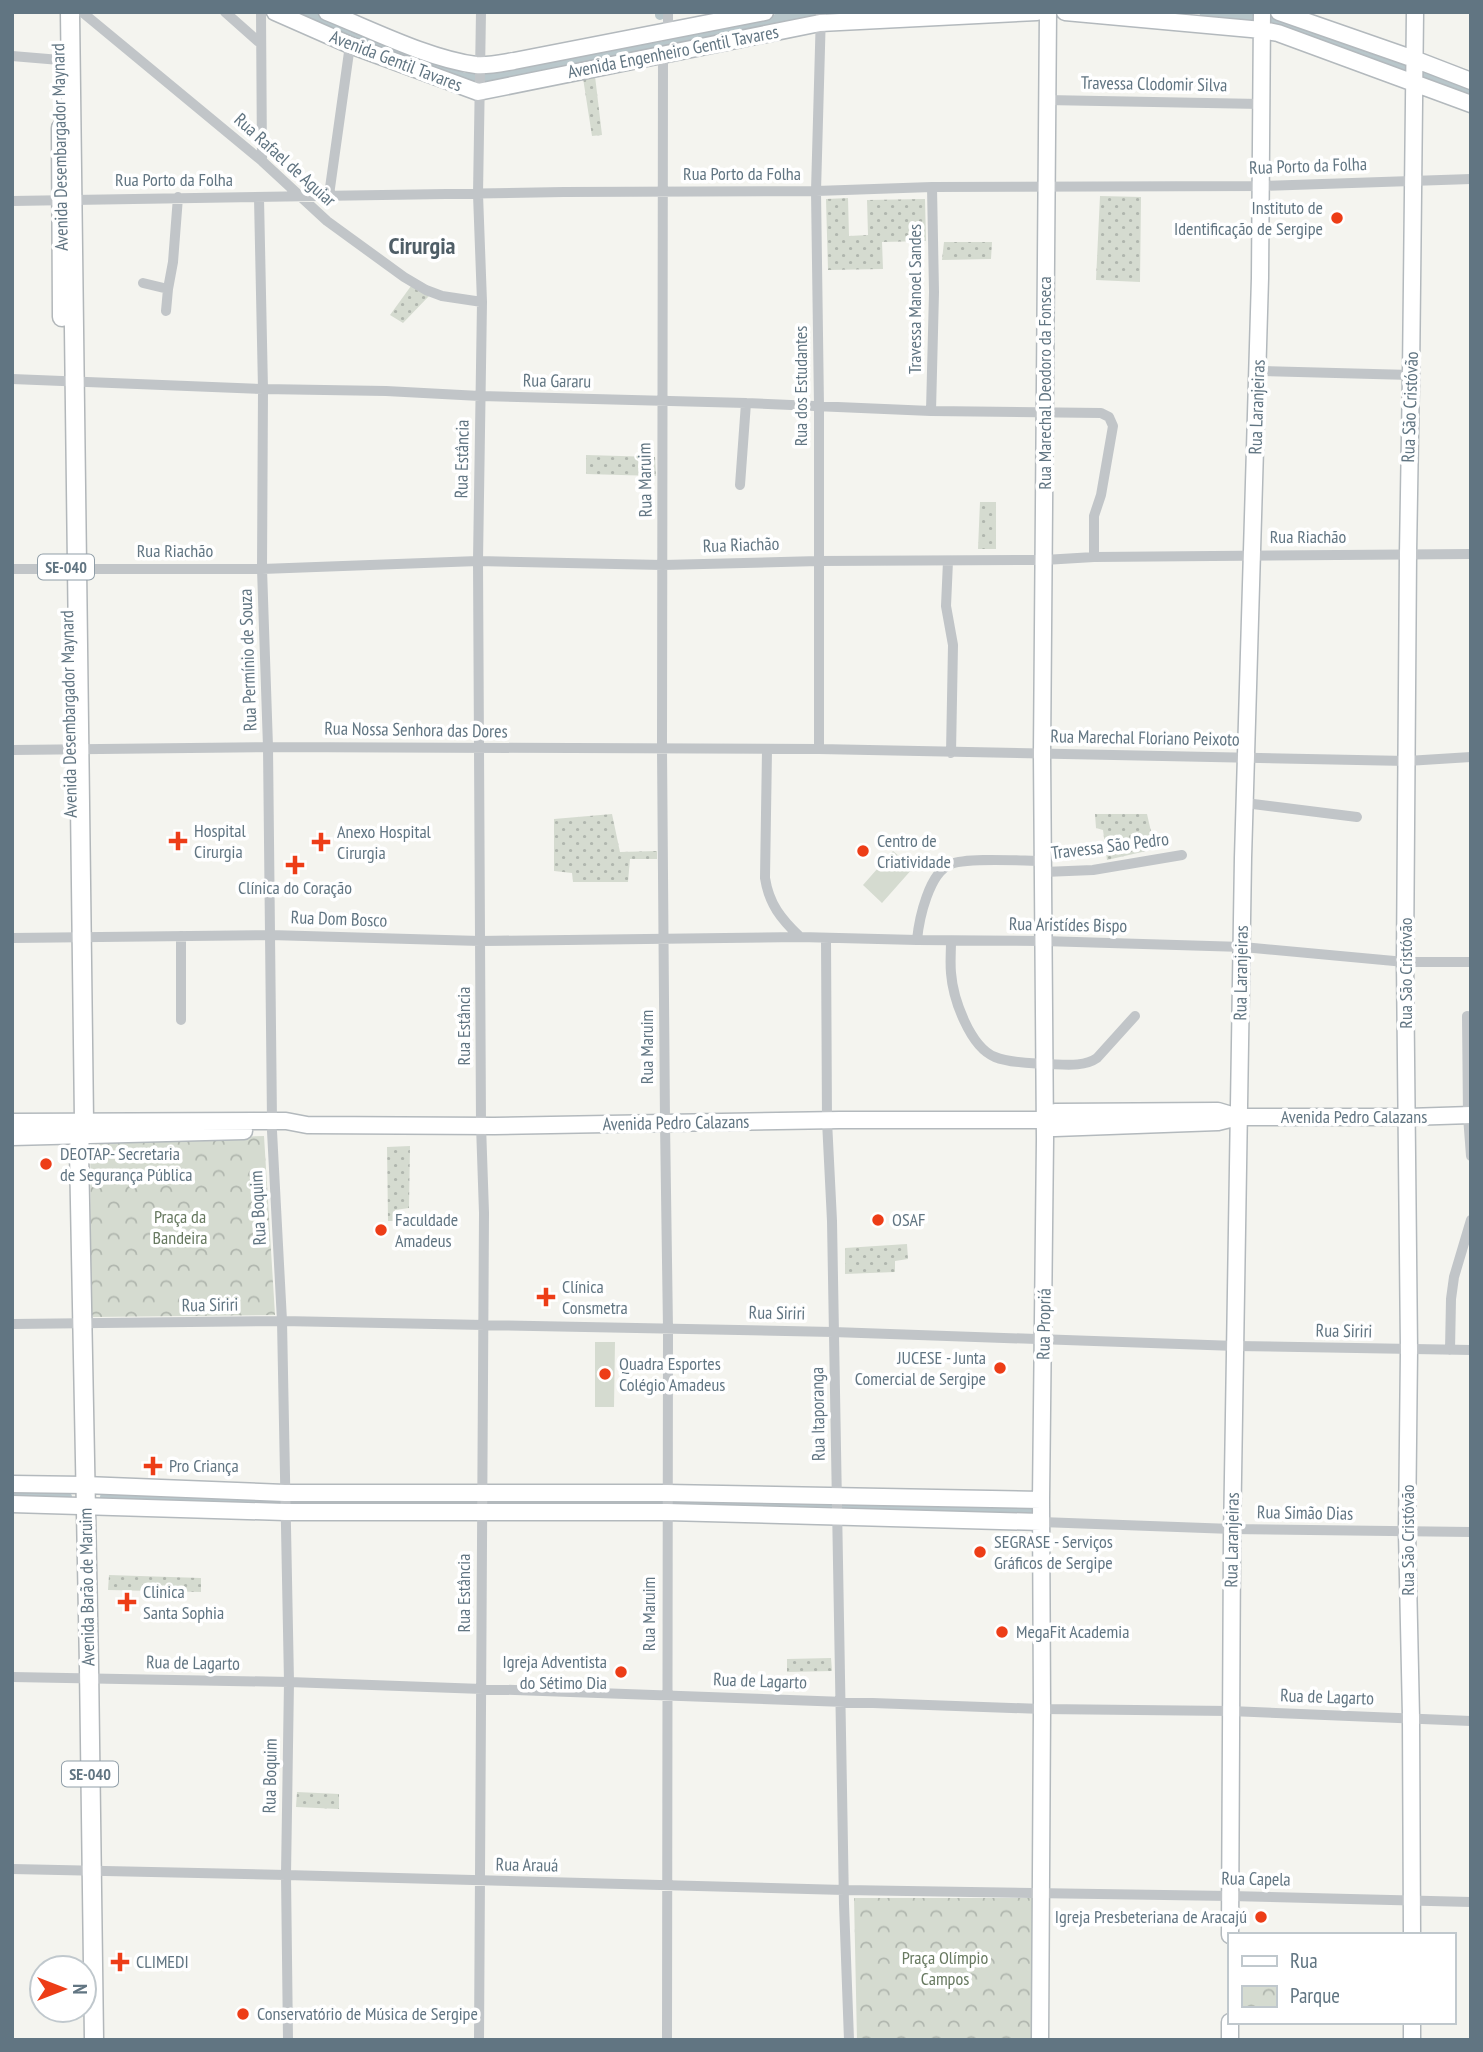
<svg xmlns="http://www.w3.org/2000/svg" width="1483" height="2052" viewBox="0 0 1483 2052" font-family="'PT Sans Narrow',sans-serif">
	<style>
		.grass { fill: url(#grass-dots) }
		.park { fill: url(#park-crowns) }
		.garden { fill: #d5dbd0 }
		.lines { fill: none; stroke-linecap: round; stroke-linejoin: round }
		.canal { stroke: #b9c7cb; stroke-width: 10 }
		.secondary-casing { stroke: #b3b9bd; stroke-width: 19 }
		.primary-casing { stroke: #b2b7ba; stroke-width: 21 }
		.street { stroke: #c1c5c8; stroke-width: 10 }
		.secondary { stroke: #fff; stroke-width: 16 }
		.primary { stroke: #fff; stroke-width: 18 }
		.poi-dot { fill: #ed3d17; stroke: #fff; stroke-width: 2.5 }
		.labels { text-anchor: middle; stroke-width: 7; stroke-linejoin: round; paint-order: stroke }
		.shield { fill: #fff; stroke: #909ea8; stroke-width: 2 }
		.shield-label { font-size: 16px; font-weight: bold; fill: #617582 }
		.street-label { font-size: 18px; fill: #617582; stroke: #fff }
		.poi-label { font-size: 18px; fill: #617582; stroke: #fff; text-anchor: start }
		.park-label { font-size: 18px; fill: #677960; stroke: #fff }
		.district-label { font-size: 24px; font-weight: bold; fill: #4f5e67; stroke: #fff }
	</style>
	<defs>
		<pattern id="grass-dots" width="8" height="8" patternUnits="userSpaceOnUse" patternTransform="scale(1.75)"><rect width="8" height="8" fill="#d5dbd0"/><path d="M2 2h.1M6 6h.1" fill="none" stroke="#b0b6ae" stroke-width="1.8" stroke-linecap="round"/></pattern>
		<pattern id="park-crowns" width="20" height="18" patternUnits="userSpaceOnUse" patternTransform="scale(1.75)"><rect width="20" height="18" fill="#d5dbd0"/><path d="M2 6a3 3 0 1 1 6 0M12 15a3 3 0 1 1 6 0" fill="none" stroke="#b0b6ae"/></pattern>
	</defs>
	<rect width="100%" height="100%" fill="#f4f4ef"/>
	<path class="grass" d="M595,76L602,135L592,136L583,78Z
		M1100,196L1141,197L1140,282L1096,280Z
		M848,198L849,236L868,235L867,200L925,199L926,241L882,242L883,269L828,270L826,199Z
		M944,242H992L991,259L942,260Z
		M411,286L429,296L403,323L390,315Z
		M586,455L655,457L656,476L586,474Z
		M980,502H996V549H978Z
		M612,814L620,852L657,851V859H630L628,882H573L572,873L554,871V819Z
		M1095,814H1147L1155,849L1107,860L1103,830L1096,828Z
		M410,1146L409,1208L395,1210V1221H388L387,1147Z
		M907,1244L908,1259L895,1261V1272L845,1274V1248Z
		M109,1575L201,1578V1592L108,1590Z
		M831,1658L832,1671L787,1672V1659Z
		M297,1792L339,1794V1809L296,1807Z"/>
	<path class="park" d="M264,1136L275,1315L93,1317C87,1303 90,1283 90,1268C90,1227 91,1186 90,1146L93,1141Z
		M854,1898H1036L1035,2040H857Z"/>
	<path class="garden" d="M893,851L913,868L882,903L863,885Z
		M595,1342H615L614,1407H595Z"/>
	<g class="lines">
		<path class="canal" d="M300,12L464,78L490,77L659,47L784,17L818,12
			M1204,12L1254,16L1471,92
			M660,15V12
			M12,1495L67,1497
			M105,1497L274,1500
			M356,1501L699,1503L869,1509H1033"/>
		<g class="secondary-casing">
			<path id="secondary" d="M275,12L350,45L478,92L820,23L1037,12
				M327,12C372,30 429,59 476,65C489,66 502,63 514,61L765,12
				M1065,12L1262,30L1278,33L1471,104
				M1279,12L1414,59L1471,81
				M1044,1120L1055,1128L1218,1122L1238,1117H1408L1471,1115
				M12,1122L286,1121L307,1125L494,1126L840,1120H1044L1055,1112L1218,1111L1238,1117
				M12,1137L244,1131
				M12,1484L85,1485L285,1493H667L1041,1500
				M12,1504L285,1512H667L1041,1522
				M1230,1935L1232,1539L1243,858L1260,278L1262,12
				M1412,1935L1411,1717L1407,1532L1409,1350L1405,962L1408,554L1411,375L1415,12
				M1230,2022V2040
				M1040,2040L1042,1709L1041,1500L1045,1139L1042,754L1048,12
				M1412,2040V2022"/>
		</g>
		<g class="primary-casing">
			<path id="primary" d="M70,12L84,1121L80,1135L79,1151L89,1666L94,2040
				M61,128L62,317"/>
		</g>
		<path class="street" d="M82,12L262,161L327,221L404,277L426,290L442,296L482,302
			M225,12L260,43
			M261,12L262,161
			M668,12V32
			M663,54L662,750L665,1123L668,1329L667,2040
			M12,56L60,60
			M1046,100L1261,104
			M329,195L350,45
			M259,198L263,389L262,569L268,747L272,1121
			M12,201L564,192L816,191L932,187L1260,186L1471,179
			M143,283L168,289
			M166,311L168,289L173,262L178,197
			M1258,371L1411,375
			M12,379L263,389L386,391L480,396L746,403L931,411L1101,413L1109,417L1113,426L1101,495L1094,516V557
			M931,411L934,292L932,187
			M740,485L746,403
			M948,561L946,606L953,645L951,753
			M12,569H262L478,561L663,565L819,561L1044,560L1094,557L1471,554
			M819,749V406L816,191L821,12
			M12,750L268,747L819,749L1407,761L1471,757
			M767,750L765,878C769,904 781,919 800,937
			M1245,803L1357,817
			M1044,872L1093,870L1182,855
			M12,938L270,935L480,941L800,937L917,940L1043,941L1243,947L1405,962H1471
			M826,938L827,1121L832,1221L844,1904L849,2040
			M917,940C919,919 929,872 951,864C967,857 1023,861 1043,861
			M951,941C951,951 950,963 951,973C953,999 970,1047 995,1057C1010,1063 1029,1063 1044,1064C1061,1064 1083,1068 1097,1058L1135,1016
			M1467,1016L1468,1116L1471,1156
			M181,1020V936
			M272,1131L282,1321L289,1682L286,1875L288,2040
			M12,1324L282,1321L833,1332L1236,1346L1471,1350
			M1450,1350L1451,1299L1454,1277L1471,1220
			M1041,1522L1232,1529L1471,1532
			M12,1677L289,1682L1042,1709L1230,1711L1471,1721
			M12,1869L286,1875L844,1890L1230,1896L1471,1902
			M479,2040L484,1213L481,1125L478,561L482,302L478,194L481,12"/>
		<use href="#secondary" class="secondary"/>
		<use href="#primary" class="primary"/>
	</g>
	<g class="poi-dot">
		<circle cx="1337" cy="218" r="7"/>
		<path d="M174.5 830.5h7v7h7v7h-7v7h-7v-7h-7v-7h7z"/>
		<path d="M317.5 831.5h7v7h7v7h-7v7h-7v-7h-7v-7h7z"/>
		<circle cx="863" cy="851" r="7"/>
		<path d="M291.5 854.5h7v7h7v7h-7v7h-7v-7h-7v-7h7z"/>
		<circle cx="46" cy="1164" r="7"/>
		<circle cx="878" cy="1220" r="7"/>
		<circle cx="381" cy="1230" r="7"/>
		<path d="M542.5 1286.5h7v7h7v7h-7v7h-7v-7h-7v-7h7z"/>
		<circle cx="1000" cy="1368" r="7"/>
		<circle cx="605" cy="1374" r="7"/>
		<path d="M149.5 1455.5h7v7h7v7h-7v7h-7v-7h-7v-7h7z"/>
		<circle cx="980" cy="1552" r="7"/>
		<path d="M123.5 1591.5h7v7h7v7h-7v7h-7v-7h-7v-7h7z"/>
		<circle cx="1002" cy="1632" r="7"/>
		<circle cx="621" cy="1672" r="7"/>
		<circle cx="1261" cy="1917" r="7"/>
		<path d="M116.5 1951.5h7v7h7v7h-7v7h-7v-7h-7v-7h7z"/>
		<circle cx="243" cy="2014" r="7"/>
	</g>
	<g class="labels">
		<g class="shield">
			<rect x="38" y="554.5" width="56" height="25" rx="5"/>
			<rect x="62" y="1761.5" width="56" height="25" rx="5"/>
		</g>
		<g class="shield-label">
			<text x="66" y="573">SE-040</text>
			<text x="90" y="1780">SE-040</text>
		</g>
		<g class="street-label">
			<text transform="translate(673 52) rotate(-11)" y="6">Avenida Engenheiro Gentil Tavares</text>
			<text transform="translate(396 61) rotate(21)" y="6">Avenida Gentil Tavares</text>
			<text transform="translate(1154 84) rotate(1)" y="6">Travessa Clodomir Silva</text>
			<text transform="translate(60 147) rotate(-91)" y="6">Avenida Desembargador Maynard</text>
			<text transform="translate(285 160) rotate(42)" y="6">Rua Rafael de Aguiar</text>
			<text transform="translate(1308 166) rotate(-2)" y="6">Rua Porto da Folha</text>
			<text x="742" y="180">Rua Porto da Folha</text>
			<text x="174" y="186">Rua Porto da Folha</text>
			<text transform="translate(915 299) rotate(-90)" y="6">Travessa Manoel Sandes</text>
			<text transform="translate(557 381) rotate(1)" y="6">Rua Gararu</text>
			<text transform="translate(1045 383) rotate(-90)" y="6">Rua Marechal Deodoro da Fonseca</text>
			<text transform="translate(801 386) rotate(-90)" y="6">Rua dos Estudantes</text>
			<text transform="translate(1257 407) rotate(-88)" y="6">Rua Laranjeiras</text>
			<text transform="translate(1410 407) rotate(-88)" y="6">Rua São Cristóvão</text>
			<text transform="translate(462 459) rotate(-89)" y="6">Rua Estância</text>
			<text transform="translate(645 480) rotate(-91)" y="6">Rua Maruim</text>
			<text x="1308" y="543">Rua Riachão</text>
			<text transform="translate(741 545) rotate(-2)" y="6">Rua Riachão</text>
			<text x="175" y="557">Rua Riachão</text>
			<text transform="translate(248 660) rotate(-92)" y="6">Rua Permínio de Souza</text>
			<text transform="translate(69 714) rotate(-91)" y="6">Avenida Desembargador Maynard</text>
			<text transform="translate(416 730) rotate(1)" y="6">Rua Nossa Senhora das Dores</text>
			<text transform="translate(1145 738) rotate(1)" y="6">Rua Marechal Floriano Peixoto</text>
			<text transform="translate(1110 846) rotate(-7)" y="6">Travessa São Pedro</text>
			<text transform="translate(339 919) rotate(2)" y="6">Rua Dom Bosco</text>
			<text transform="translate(1068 925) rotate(1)" y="6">Rua Aristídes Bispo</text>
			<text transform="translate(1241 973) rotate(-89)" y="6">Rua Laranjeiras</text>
			<text transform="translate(1406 973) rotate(-90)" y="6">Rua São Cristóvão</text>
			<text transform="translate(464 1026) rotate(-90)" y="6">Rua Estância</text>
			<text transform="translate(647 1047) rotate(-90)" y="6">Rua Maruim</text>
			<text x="1354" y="1123">Avenida Pedro Calazans</text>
			<text transform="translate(676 1123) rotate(-1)" y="6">Avenida Pedro Calazans</text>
			<text transform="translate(258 1208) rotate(-93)" y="6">Rua Boquim</text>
			<text transform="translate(210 1305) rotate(-1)" y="6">Rua Siriri</text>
			<text transform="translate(777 1313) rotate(1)" y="6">Rua Siriri</text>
			<text transform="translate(1044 1324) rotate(-89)" y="6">Rua Propriá</text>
			<text transform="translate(1344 1331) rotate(1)" y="6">Rua Siriri</text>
			<text transform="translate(818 1414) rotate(-91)" y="6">Rua Itaporanga</text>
			<text transform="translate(1305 1513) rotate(1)" y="6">Rua Simão Dias</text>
			<text transform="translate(1232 1540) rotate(-89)" y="6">Rua Laranjeiras</text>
			<text transform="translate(1408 1540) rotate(-90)" y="6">Rua São Cristóvão</text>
			<text transform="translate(87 1587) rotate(-91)" y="6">Avenida Barão de Maruim</text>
			<text transform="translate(464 1593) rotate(-90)" y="6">Rua Estância</text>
			<text transform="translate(649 1614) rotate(-90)" y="6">Rua Maruim</text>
			<text transform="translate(193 1663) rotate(1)" y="6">Rua de Lagarto</text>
			<text transform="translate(760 1681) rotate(2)" y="6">Rua de Lagarto</text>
			<text transform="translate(1327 1697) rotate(2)" y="6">Rua de Lagarto</text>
			<text transform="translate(270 1776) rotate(-89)" y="6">Rua Boquim</text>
			<text transform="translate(527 1865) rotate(1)" y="6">Rua Arauá</text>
			<text transform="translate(1256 1879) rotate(1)" y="6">Rua Capela</text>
		</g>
		<g class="poi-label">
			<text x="1323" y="214" text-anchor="end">Instituto de<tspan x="1323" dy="21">Identificação de Sergipe</tspan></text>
			<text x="194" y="837">Hospital<tspan x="194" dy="21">Cirurgia</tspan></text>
			<text x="337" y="838">Anexo Hospital<tspan x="337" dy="21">Cirurgia</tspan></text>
			<text x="877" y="847">Centro de<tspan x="877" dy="21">Criatividade</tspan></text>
			<text x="295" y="894" text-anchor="middle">Clínica do Coração</text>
			<text x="60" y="1160">DEOTAP- Secretaria<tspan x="60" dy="21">de Segurança Pública</tspan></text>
			<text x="395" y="1226">Faculdade<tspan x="395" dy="21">Amadeus</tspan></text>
			<text x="892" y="1226">OSAF</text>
			<text x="562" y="1293">Clínica<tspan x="562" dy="21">Consmetra</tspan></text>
			<text x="986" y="1364" text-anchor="end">JUCESE - Junta<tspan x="986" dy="21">Comercial de Sergipe</tspan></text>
			<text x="619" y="1370">Quadra Esportes<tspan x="619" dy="21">Colégio Amadeus</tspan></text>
			<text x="169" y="1472">Pro Criança</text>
			<text x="994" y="1548">SEGRASE - Serviços<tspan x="994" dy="21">Gráficos de Sergipe</tspan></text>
			<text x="143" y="1598">Clinica<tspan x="143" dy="21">Santa Sophia</tspan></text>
			<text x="1016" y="1638">MegaFit Academia</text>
			<text x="607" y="1668" text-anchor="end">Igreja Adventista<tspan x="607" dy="21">do Sétimo Dia</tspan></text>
			<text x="1247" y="1923" text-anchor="end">Igreja Presbeteriana de Aracajú</text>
			<text x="136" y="1968">CLIMEDI</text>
			<text x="257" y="2020">Conservatório de Música de Sergipe</text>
		</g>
		<g class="park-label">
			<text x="180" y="1223">Praça da<tspan x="180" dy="21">Bandeira</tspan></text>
			<text x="945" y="1964">Praça Olímpio<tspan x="945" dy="21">Campos</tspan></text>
		</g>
		<g class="district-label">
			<text x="422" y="254">Cirurgia</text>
		</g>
	</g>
	<rect width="1483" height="2052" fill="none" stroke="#617582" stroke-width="28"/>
	<rect x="1228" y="1933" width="228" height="91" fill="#ffffff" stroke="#c0c8cd" stroke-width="2"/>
	<rect x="1242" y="1956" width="35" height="10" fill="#ffffff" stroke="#c0c8cd" stroke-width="2"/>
	<text x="1290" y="1968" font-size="21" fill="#617582">Rua</text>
	<rect x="1242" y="1986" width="35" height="21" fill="url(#park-crowns)" stroke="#c0c8cd" stroke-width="2"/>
	<text x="1290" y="2003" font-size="21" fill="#617582">Parque</text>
	<g transform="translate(63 1989) rotate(90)"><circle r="33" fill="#ffffff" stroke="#c0c8cd" stroke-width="2"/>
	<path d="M0-5L12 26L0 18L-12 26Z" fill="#ed3d17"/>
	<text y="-10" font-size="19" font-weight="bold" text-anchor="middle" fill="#617582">N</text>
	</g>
</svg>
